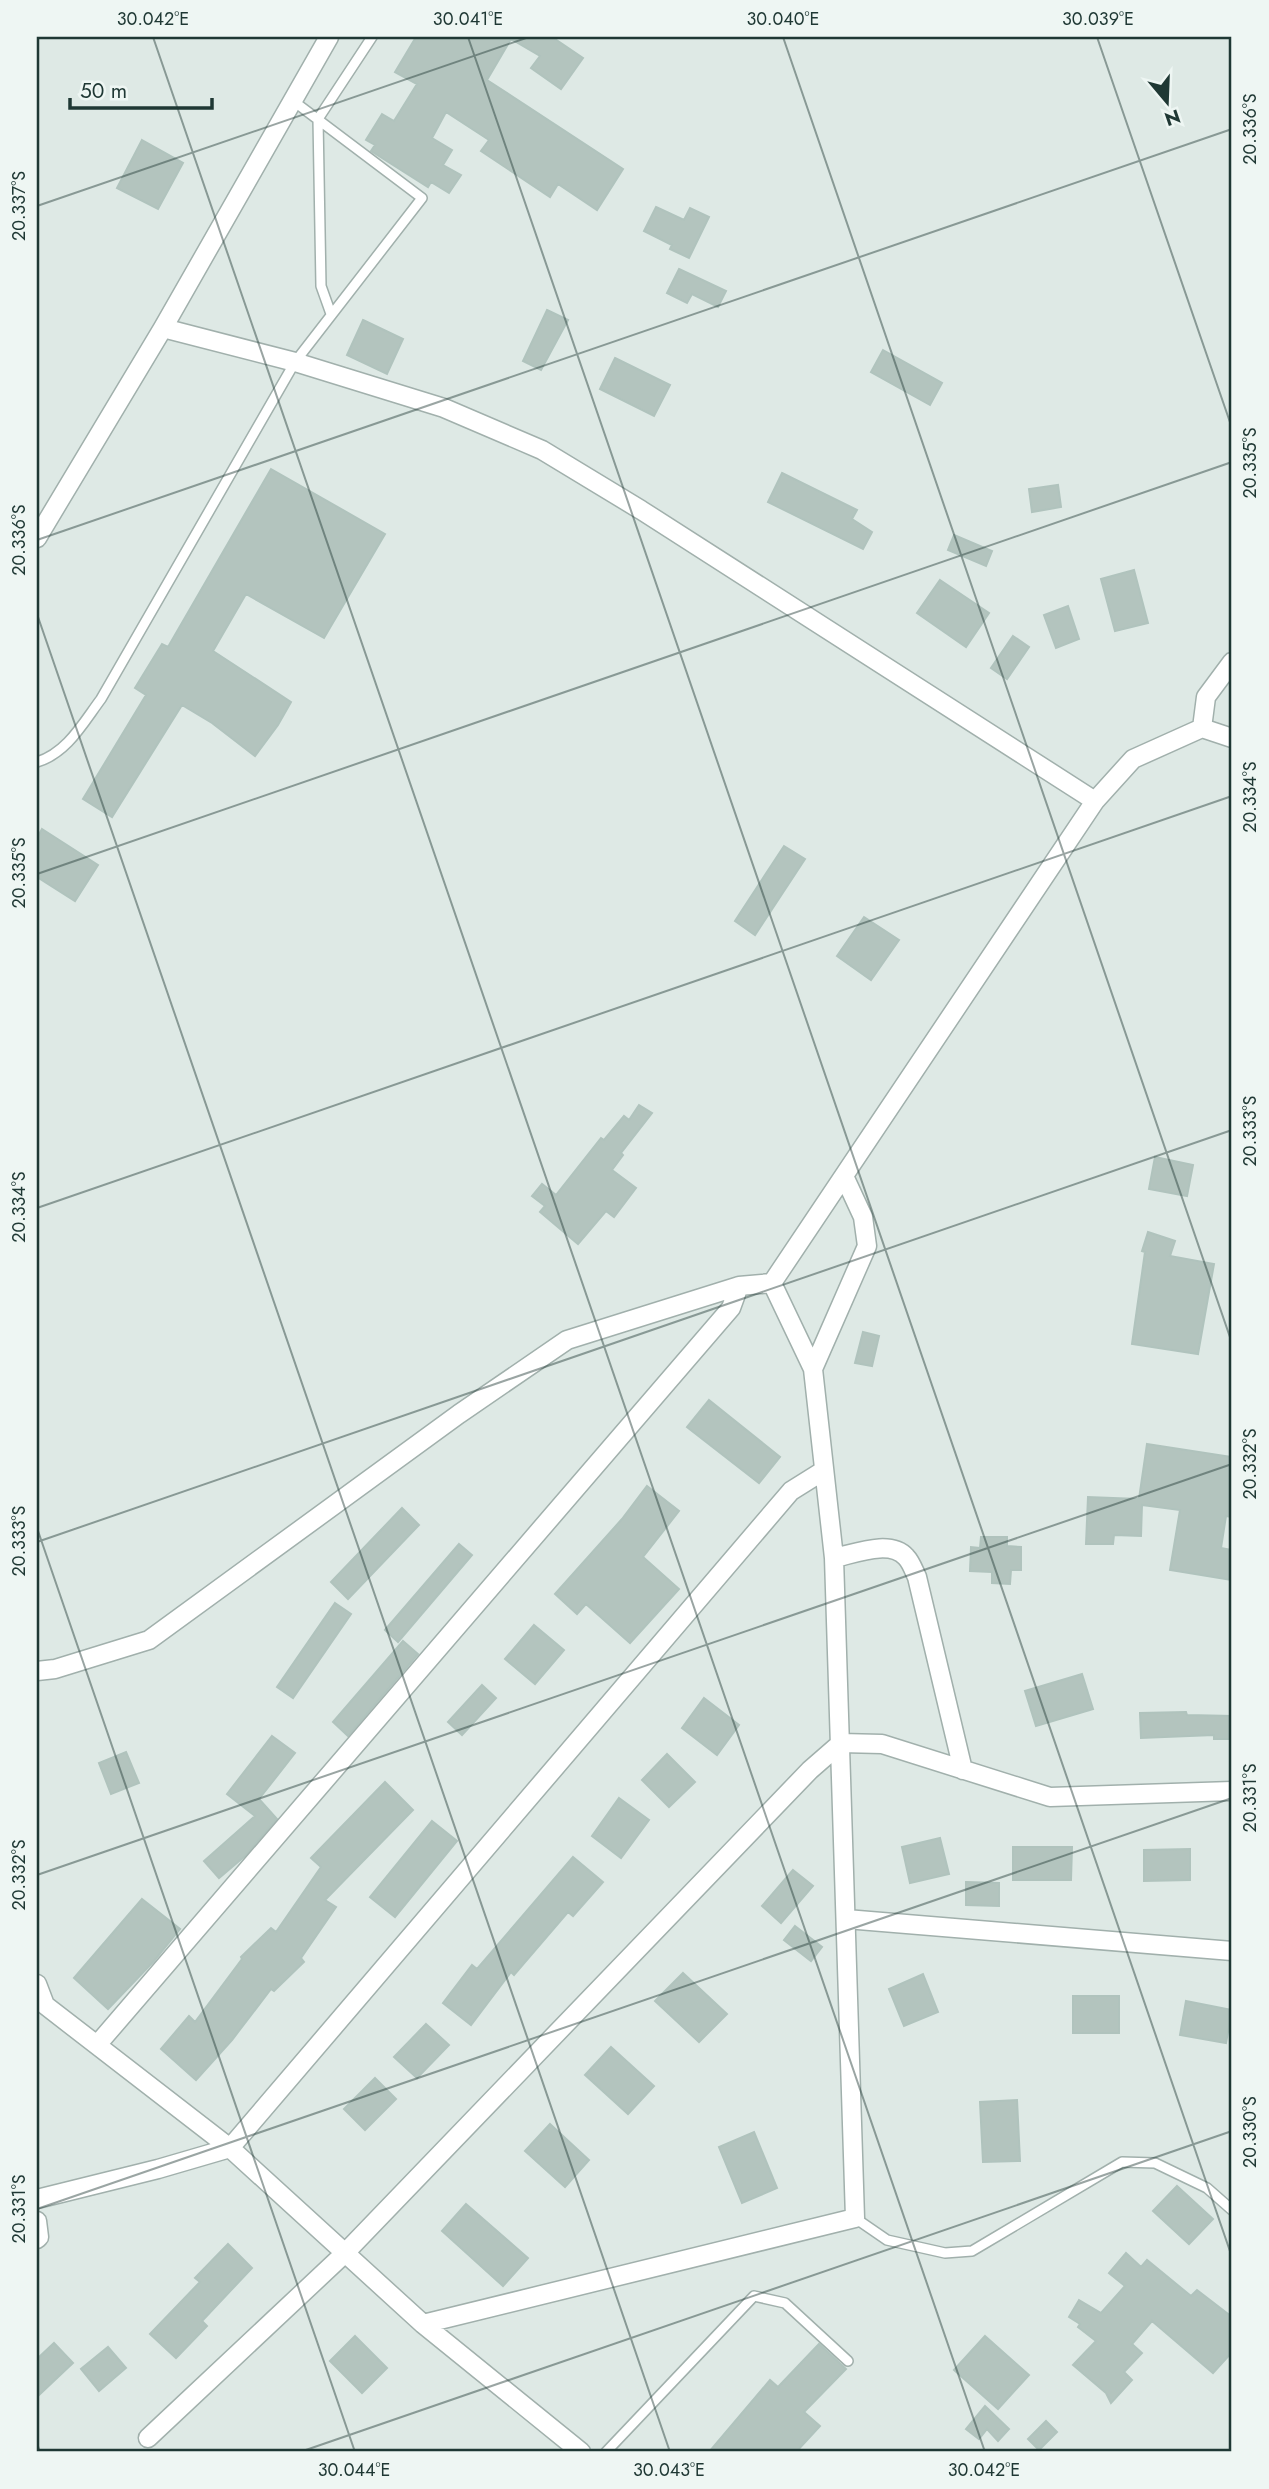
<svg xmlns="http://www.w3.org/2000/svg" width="1269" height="2489" viewBox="0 0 1269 2489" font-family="Jost,sans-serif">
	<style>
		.building { fill: #b3c4be; stroke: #b0c3bd; stroke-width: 2 }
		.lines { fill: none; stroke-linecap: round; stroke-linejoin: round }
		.lane-casing { stroke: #a1b0ac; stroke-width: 12 }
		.street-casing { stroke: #a1b0ac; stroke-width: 21 }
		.lane { stroke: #fff; stroke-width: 9 }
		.street { stroke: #fff; stroke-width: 18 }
		.ticks { fill: none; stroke: #1f3834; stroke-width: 2; stroke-opacity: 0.45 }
		.neatline { fill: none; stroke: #1f3834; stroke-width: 2.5 }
		.ticks-label { font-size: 18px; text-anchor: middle; fill: #1f3834 }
	</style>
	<rect width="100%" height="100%" fill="#dee9e5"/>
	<path class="building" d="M416,37H552L583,58L561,89L531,68L540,56L511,39L487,80L623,169L597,210L558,184L550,197L481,151L489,140L446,112L432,138L452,150L443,165L461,175L449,193L431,182L428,187L371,151L375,145L366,140L382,114L394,121L417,84L395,72Z
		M142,140L183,163L158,209L117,188Z
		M656,207L684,220L690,208L709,217L689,258L670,249L672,245L644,231Z
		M679,269L726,291L718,307L692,294L687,303L667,293Z
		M547,310L568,320L541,370L523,361Z
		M363,320L403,339L387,374L347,355Z
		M883,350L942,383L930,405L871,372Z
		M615,358L670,385L654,416L600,389Z
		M271,469L385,534L324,638L246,594L213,651L291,702L278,725L255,756L212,723L182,705L112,817L83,799L146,695L135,688L162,644L168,647Z
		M782,473L857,510L852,519L872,532L863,549L768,502Z
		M1058,485L1061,507L1032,512L1029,489Z
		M954,535L992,551L986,566L948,550Z
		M1134,570L1148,623L1115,631L1101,579Z
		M940,580L989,613L966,647L917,613Z
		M1068,606L1079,639L1056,648L1044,615Z
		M1013,636L1029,647L1007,679L991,668Z
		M42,829L98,865L75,901L37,877V838Z
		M784,846L805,859L755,935L735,921Z
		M864,917L899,940L871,980L837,956Z
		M639,1105L652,1113L621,1153L623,1155L612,1170L636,1188L614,1217L606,1211L578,1244L540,1212L545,1206L532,1196L542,1184L556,1195L601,1138L604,1140L624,1116L629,1120Z
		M1155,1157L1193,1165L1187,1196L1149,1189Z
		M1148,1232L1175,1241L1170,1256L1214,1264L1198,1354L1132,1344L1145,1252L1142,1251Z
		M863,1332L879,1336L872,1366L855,1363Z
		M709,1400L780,1457L759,1483L687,1427Z
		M1147,1444L1232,1457V1517L1226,1516L1221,1548L1232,1550V1580L1170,1570L1180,1510L1142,1505L1141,1536L1114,1535L1113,1544H1086L1088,1497L1139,1499Z
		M647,1486L679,1511L643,1557L679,1589L630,1643L586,1604L577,1614L555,1594L622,1519Z
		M402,1508L419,1525L348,1599L331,1582Z
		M981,1537H1007V1546L1021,1547V1570H1011L1010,1584L992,1583V1572L970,1571L971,1547L980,1548Z
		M459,1544L472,1555L398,1642L385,1630Z
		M335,1603L351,1614L293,1698L277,1687Z
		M534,1625L564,1650L535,1684L505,1659Z
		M403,1641L418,1654L348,1736L333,1722Z
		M1082,1674L1093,1709L1036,1726L1025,1691Z
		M482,1685L496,1698L462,1735L448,1722Z
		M704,1698L739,1725L717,1755L682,1728Z
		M1186,1712L1187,1715L1232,1716V1739H1214V1735L1141,1738L1140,1713Z
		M272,1736L295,1753L259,1799L277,1819L245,1856L219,1878L204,1861L255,1816L227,1794Z
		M126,1752L139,1783L111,1794L99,1763Z
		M667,1754L695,1782L669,1807L642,1780Z
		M385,1782L413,1810L325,1900L336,1907L301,1958L304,1962L274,1991L271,1989L232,2040L196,2080L161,2049L189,2016L195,2022L242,1959L241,1957L271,1928L276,1932L321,1867L311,1858Z
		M619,1798L649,1820L621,1858L592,1836Z
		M432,1821L457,1841L395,1917L370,1897Z
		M940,1838L949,1874L910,1883L902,1847Z
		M1013,1847H1072L1071,1880H1013Z
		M1190,1849V1880L1144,1881V1850Z
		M573,1857L603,1882L573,1916L568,1912L514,1975L511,1972L471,2025L443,2003L472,1965L477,1969Z
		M793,1870L813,1886L781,1923L762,1906Z
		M966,1882L999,1883V1906L966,1905Z
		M142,1899L180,1929L154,1961L108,2009L74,1978Z
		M795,1926L822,1947L811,1961L784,1940Z
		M683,1973L727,2014L699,2042L655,2001Z
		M923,1974L938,2012L904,2026L889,1989Z
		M1073,1996H1119V2033H1073Z
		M1186,2001L1232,2010L1226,2043L1180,2035Z
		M426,2024L449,2045L417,2078L394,2057Z
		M611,2047L654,2086L628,2114L585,2075Z
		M375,2078L396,2099L365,2130L344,2109Z
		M1017,2100L1020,2161L983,2162L980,2102Z
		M550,2124L589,2160L565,2187L525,2151Z
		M754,2132L777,2188L742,2203L719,2147Z
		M1177,2186L1213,2219L1189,2244L1153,2211Z
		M466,2204L528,2258L503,2286L442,2231Z
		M228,2244L252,2268L202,2321L207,2326L176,2358L150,2334L200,2282L195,2278Z
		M1126,2253L1141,2267L1147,2260L1191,2296L1197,2290L1232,2317V2352L1213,2373L1152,2321L1132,2344L1142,2353L1124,2372L1132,2380L1111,2403L1106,2393L1073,2365L1096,2341L1078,2327L1080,2324L1069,2317L1079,2300L1101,2313L1125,2286L1109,2273Z
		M355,2336L387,2368L362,2393L330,2361Z
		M985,2336L1029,2375L998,2409L954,2370Z
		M54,2343L73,2363L37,2397V2359Z
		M819,2344L846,2369L804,2412L820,2426L796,2452H709L770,2380L778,2387Z
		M108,2347L126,2368L99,2391L81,2369Z
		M985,2406L1009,2429L998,2441L987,2429L979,2439L966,2429Z
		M1046,2421L1057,2432L1039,2450L1028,2439Z"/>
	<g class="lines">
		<g class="lane-casing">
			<path id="lane" d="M331,314L321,286L318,119L372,37
				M37,762C67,753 83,723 101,699L295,362L422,198L292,100
				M855,2218L887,2240L945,2253L972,2251L1122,2162L1155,2163L1207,2188L1232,2210
				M606,2452L754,2296L785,2303L848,2361"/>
		</g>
		<g class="street-casing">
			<path id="street" d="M163,328L295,362L444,408L542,450L641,510L1095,801
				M37,538L163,328L329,37
				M1202,728L1206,697L1232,662
				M813,1369L867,1246L863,1217L844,1176
				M834,1558C854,1554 890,1539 906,1557C911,1562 914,1571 917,1577L963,1770
				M37,1671L55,1669L149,1640L459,1414L567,1340L739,1286L772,1283L1095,801L1133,759L1202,728L1232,738
				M846,1919L1232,1951
				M37,1984L45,2005L230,2148L423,2324L581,2452
				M97,2045L731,1308L739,1286
				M37,2199L158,2169L230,2148L791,1491L823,1471
				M37,2221L39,2237L37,2239
				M423,2324L855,2218L834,1558L813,1369L772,1283
				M148,2438L344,2254L810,1770L841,1743L882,1744L1050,1797L1232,1791"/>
		</g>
		<use href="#lane" class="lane"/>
		<use href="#street" class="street"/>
	</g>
	<path class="ticks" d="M153,37L985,2452M468,37L1232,2257M783,37L1232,1343M1097,37L1232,428M37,206L529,37M37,540L1232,129M37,614L670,2452M37,874L1232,462M37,1208L1232,796M37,1528L355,2452M37,1542L1232,1130M37,1875L1232,1464M37,2209L1232,1798M37,2443L40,2452M300,2452L1232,2131"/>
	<rect width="1269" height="2489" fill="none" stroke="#eef6f3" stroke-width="77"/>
	<g transform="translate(1167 102) rotate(161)" stroke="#eef6f3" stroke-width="5" paint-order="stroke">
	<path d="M0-5L12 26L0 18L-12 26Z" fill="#1f3834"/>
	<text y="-10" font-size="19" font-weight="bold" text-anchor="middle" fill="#1f3834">N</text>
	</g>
	<path d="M70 98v10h142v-10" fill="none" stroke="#1f3834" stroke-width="3.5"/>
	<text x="80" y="98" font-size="21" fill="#1f3834" stroke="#eef6f3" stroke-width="5" paint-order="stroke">50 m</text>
	<rect x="38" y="38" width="1192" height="2412" class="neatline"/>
	<g class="ticks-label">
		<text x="153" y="25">30.042°E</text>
		<text x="468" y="25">30.041°E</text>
		<text x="783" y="25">30.040°E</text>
		<text x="1098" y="25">30.039°E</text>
		<text transform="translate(1250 129) rotate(-90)" y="6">20.336°S</text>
		<text transform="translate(19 206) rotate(-90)" y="6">20.337°S</text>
		<text transform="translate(1250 463) rotate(-90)" y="6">20.335°S</text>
		<text transform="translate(19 540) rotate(-90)" y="6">20.336°S</text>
		<text transform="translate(1250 797) rotate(-90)" y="6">20.334°S</text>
		<text transform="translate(19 873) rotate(-90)" y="6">20.335°S</text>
		<text transform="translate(1250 1131) rotate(-90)" y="6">20.333°S</text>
		<text transform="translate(19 1207) rotate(-90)" y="6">20.334°S</text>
		<text transform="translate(1250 1464) rotate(-90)" y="6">20.332°S</text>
		<text transform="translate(19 1541) rotate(-90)" y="6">20.333°S</text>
		<text transform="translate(1250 1798) rotate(-90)" y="6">20.331°S</text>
		<text transform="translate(19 1875) rotate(-90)" y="6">20.332°S</text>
		<text transform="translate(1250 2132) rotate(-90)" y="6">20.330°S</text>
		<text transform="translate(19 2209) rotate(-90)" y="6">20.331°S</text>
		<text x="354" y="2476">30.044°E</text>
		<text x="669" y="2476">30.043°E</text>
		<text x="984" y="2476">30.042°E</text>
	</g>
</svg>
